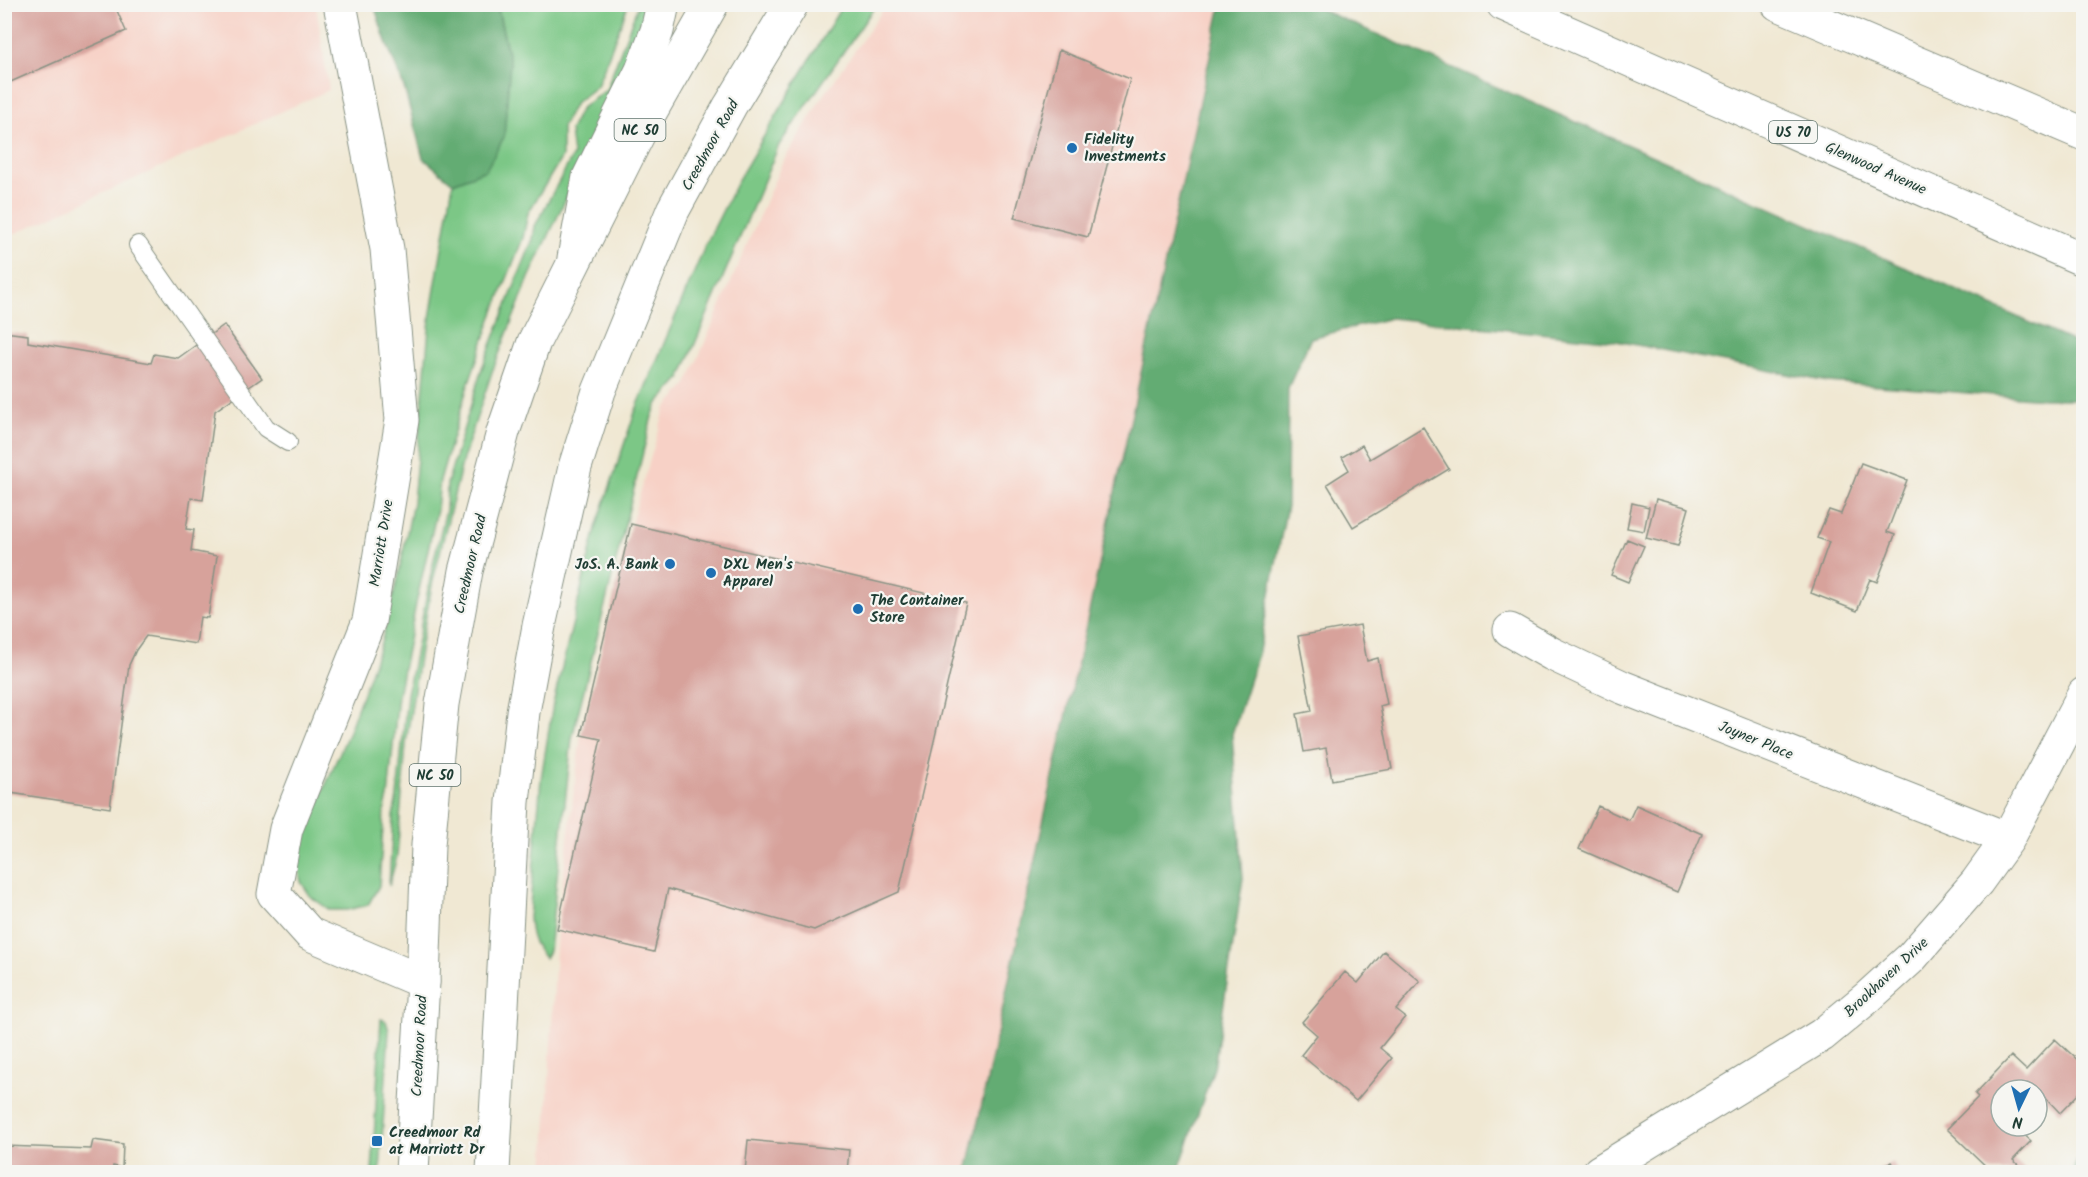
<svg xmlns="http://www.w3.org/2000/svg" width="2088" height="1177" viewBox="0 0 2088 1177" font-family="Kalam,sans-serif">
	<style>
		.built { fill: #f7d1c6 }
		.green { fill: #7bc786; stroke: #4d825d; stroke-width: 1.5 }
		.forest { fill: #64ac73; stroke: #427454; stroke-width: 1.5 }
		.building { fill: #d7a29b }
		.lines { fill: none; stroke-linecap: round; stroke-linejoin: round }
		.lane-casing { stroke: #889284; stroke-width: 20 }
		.street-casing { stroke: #889284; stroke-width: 35 }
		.primary-casing { stroke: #889284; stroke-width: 35 }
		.highway-casing { stroke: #889284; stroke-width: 35 }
		.lane { stroke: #fff; stroke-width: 18 }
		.street { stroke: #fff; stroke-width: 33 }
		.primary { stroke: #fff; stroke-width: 33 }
		.highway { stroke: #fff; stroke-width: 33 }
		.poi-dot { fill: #1f6fb2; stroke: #f6f6f2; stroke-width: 2 }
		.labels { text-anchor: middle; stroke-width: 4.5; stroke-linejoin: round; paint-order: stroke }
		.shield { fill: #f6f6f2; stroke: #60746d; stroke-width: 1.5 }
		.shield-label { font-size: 14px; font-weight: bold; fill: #1f3d34 }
		.poi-label { font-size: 15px; font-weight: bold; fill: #1f3d34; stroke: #f6f6f2; text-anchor: start }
		.street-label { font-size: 15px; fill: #1f3d34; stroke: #f6f6f2 }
	</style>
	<rect width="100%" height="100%" fill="#f6f6f2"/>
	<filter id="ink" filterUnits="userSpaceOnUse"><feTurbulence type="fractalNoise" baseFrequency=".0167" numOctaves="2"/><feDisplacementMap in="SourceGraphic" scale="12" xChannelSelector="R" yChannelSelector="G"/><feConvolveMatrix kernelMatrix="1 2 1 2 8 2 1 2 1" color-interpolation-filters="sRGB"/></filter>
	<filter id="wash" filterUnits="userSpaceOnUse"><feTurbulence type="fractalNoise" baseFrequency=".008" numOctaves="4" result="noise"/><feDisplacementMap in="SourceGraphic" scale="24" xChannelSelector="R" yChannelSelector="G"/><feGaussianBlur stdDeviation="1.35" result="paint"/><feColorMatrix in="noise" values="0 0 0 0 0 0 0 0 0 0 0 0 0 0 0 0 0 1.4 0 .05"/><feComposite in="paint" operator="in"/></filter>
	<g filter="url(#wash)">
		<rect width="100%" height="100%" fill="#f0e8d3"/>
		<path class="built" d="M4,5H316L329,90L5,238Z
			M886,5H1221L967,1172H544L557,929L581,735L631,524L665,409L687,384L782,163L816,107Z"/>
		<path class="green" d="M843,4L876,5L779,145L680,379L658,403L652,416L572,738L549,951L545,958C532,943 530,936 529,917L541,779L553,704L596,528L635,412L706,244L739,178Z
			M497,5H628L597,86L575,103L562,127V157L528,213L523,238L491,319L468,385L440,480L437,510L417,599L398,695L388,797L384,812L379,886L368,905L347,910H330L311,897L301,882L297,860L301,841L348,734L381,643L398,578L413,502L430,318L453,183L486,170L510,63Z
			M638,5H648L622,78L529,278L492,372L463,459L432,585L421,644L406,744L397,856L389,886L393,816L397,797L407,694L434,559L446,510L447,484L482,368L533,239L535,226L573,155L570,130L581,108L606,90Z
			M381,1019L386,1021L389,1031L380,1172H372Z"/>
		<path class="forest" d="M374,5H497L510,63L504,137L486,170L453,183L423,158L404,87L385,39Z
			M1221,5H1311L2083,346V399H2044L1828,382L1616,341L1391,318L1311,338L1288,388L1287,506L1259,651L1232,734L1243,878L1214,1068L1178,1172H967Z
			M2083,1150V1172H2071Z"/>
		<g id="blocks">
			<path class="building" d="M4,4H114L126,31L6,84L4,80Z
				M1059,50L1130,79L1088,237L1014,218Z
				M224,325L262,378L215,411L203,500L191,498L186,529L194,530L191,551L217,556L208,618L200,617L196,644L146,636L136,650L129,665L110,808L4,792V332L28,335V342L151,363L154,354L178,358Z
				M1423,427L1449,469L1353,527L1327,484L1349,470L1342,457L1362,445L1370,459Z
				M1861,463L1907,480L1887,532L1895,535L1877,582L1870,579L1857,611L1811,593L1829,542L1817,538L1829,510L1841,514Z
				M1656,499L1689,508L1678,546L1646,538Z
				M1632,503L1649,507L1644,531L1627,528Z
				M631,524L966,603L899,892L814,930L668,889L654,952L557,929L601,739L581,735Z
				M1627,539L1644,546L1628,582L1611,575Z
				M1360,625L1367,661L1378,658L1387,704L1380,706L1392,769L1332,780L1326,748L1304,752L1297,714L1312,711L1298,636Z
				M1636,805L1702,834L1677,892L1579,849L1598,806L1629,820Z
				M1384,951L1420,981L1396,1010L1405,1017L1380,1048L1392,1058L1356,1101L1301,1055L1317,1035L1302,1022L1345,972L1358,983Z
				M2055,1039L2084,1066V1088L2060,1113L2046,1098L2037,1107V1090H2001V1126H2019L2017,1128L2031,1141L2013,1160L2027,1172H1992L1947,1129L1978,1097L1975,1094L2011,1056L2026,1070Z
				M93,1140L123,1144L122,1168L113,1166L112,1172H4V1146L91,1149Z
				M748,1140L849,1150L847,1172H745Z
				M1892,1162L1898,1172H1875Z"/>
		</g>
	</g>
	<g filter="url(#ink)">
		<use href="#blocks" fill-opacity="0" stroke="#889284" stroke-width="1.5"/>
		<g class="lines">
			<g class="lane-casing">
				<path id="lane" d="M138,245L266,428L288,442"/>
			</g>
			<g class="street-casing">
				<path id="street" d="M340,4L387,249L402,420L369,621L286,829L274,894L310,934L423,982
					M1510,630L1552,654L1622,687L2008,839
					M1599,1172L1822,1035L1868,997L1911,958L1977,882L2008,839L2084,694"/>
			</g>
			<g class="primary-casing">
				<path id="primary" d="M412,1172L423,982L428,845L442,704L466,571L503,432L534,342L644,123L712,4
					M493,1172L513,802L523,712L539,626L575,467L599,391L673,210L730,106L792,4"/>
			</g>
			<g class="highway-casing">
				<path id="highway" d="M1503,4L2084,260
					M1778,4L2084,134
					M574,258L589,177L642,70L657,31L663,4"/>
			</g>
			<use href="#lane" class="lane"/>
			<use href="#street" class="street"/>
			<use href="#primary" class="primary"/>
			<use href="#highway" class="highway"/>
		</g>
	</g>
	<g class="poi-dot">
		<circle cx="1072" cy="148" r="6"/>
		<circle cx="670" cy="564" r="6"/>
		<circle cx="711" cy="573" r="6"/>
		<circle cx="858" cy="609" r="6"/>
		<rect x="371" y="1135" width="12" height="12" rx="3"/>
	</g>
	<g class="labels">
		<g class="shield">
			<rect x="614.5" y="119" width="51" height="22" rx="4.5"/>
			<rect x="1769" y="121" width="48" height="22" rx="4.5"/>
			<rect x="409.5" y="764" width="51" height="22" rx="4.5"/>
		</g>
		<g class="shield-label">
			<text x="640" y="135">NC 50</text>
			<text x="1793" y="137">US 70</text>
			<text x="435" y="780">NC 50</text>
		</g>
		<g class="poi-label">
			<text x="1084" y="144">Fidelity<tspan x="1084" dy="17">Investments</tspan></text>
			<text x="658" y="569" text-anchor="end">JoS. A. Bank</text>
			<text x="723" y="569">DXL Men's<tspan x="723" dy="17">Apparel</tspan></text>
			<text x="870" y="605">The Container<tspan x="870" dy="17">Store</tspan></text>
			<text x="389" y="1137">Creedmoor Rd<tspan x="389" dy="17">at Marriott Dr</tspan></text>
		</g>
		<g class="street-label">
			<text transform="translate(710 145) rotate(-61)" y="5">Creedmoor Road</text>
			<text transform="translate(1876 168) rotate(24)" y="5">Glenwood Avenue</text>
			<text transform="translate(381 543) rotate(-81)" y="5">Marriott Drive</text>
			<text transform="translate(470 564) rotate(-77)" y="5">Creedmoor Road</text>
			<text transform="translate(1756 740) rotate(22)" y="5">Joyner Place</text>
			<text transform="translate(1886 977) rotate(-43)" y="5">Brookhaven Drive</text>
			<text transform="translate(419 1046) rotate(-87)" y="5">Creedmoor Road</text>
		</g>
	</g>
	<rect width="2088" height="1177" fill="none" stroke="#f6f6f2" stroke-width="24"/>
	<g transform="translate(2019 1108) rotate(185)"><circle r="28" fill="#f6f6f2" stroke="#a0aca6" stroke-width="1.5"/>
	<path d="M0-4.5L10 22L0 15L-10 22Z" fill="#1f6fb2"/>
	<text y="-9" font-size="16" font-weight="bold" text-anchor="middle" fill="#1f3d34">N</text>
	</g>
</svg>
